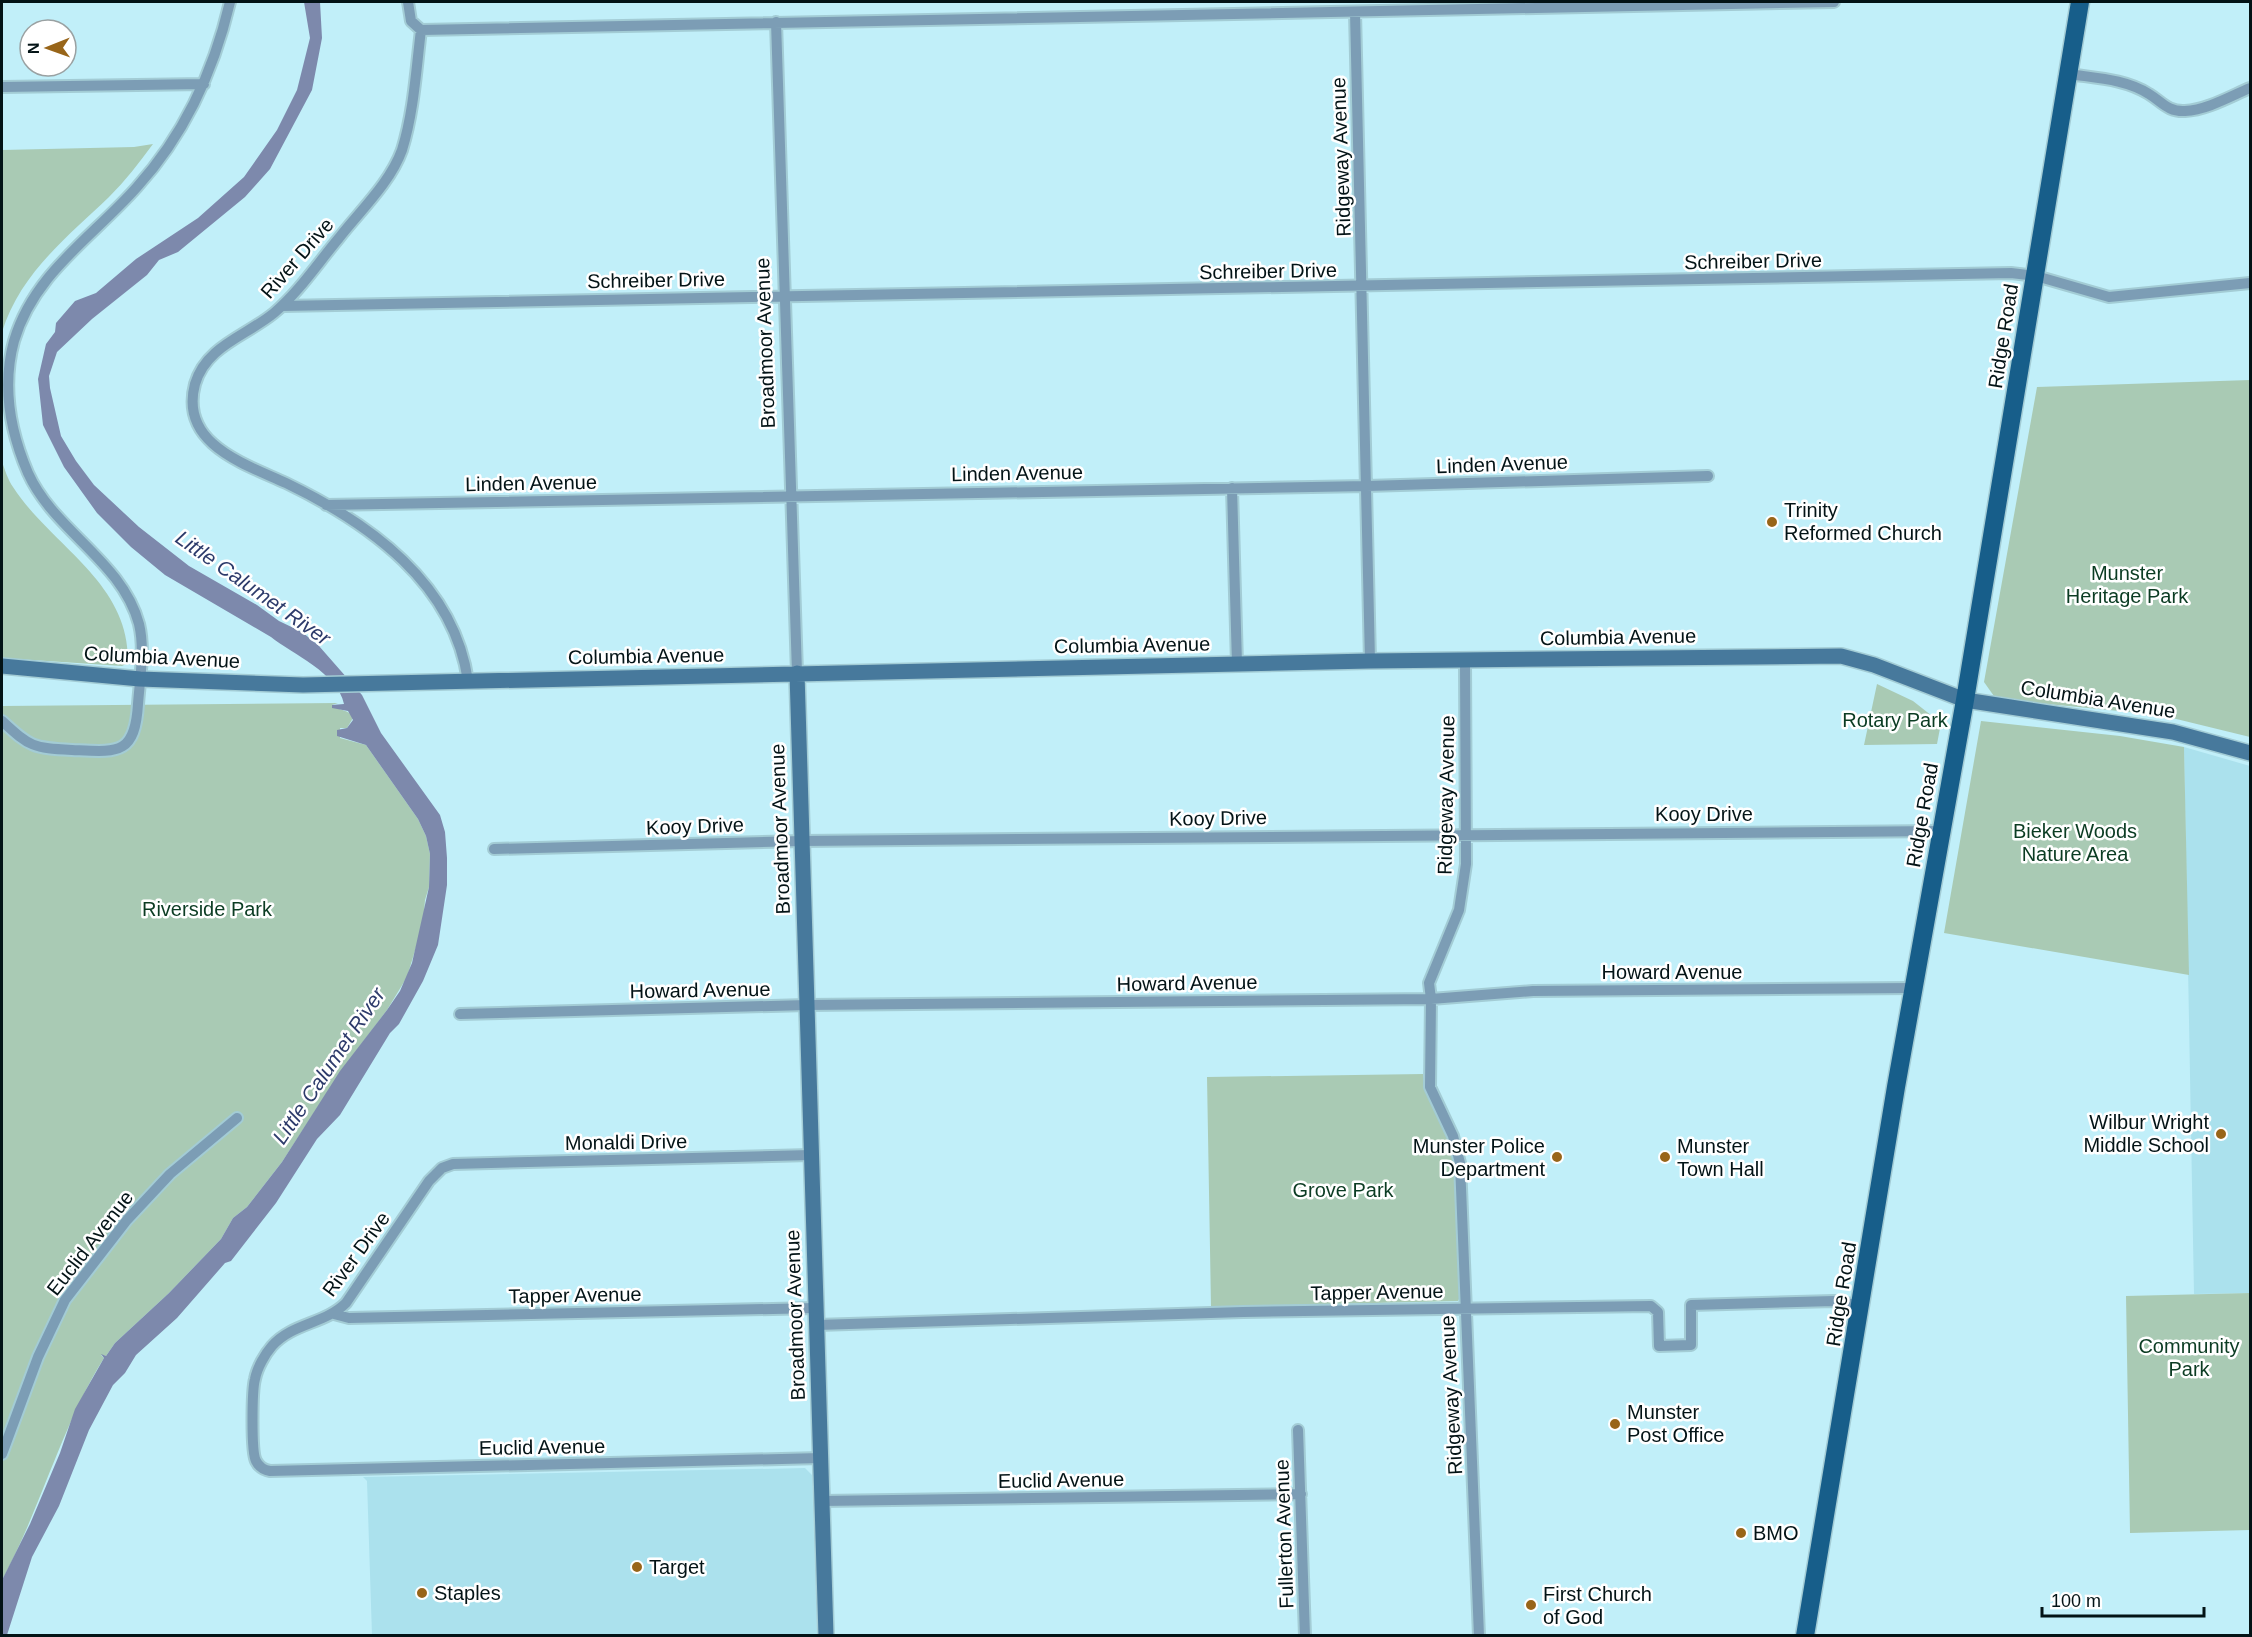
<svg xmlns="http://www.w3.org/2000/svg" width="2252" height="1637" viewBox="0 0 2252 1637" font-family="Arial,sans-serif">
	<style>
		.built { fill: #abe1ed }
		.green { fill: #a9cab4 }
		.water { fill: #7d89ac }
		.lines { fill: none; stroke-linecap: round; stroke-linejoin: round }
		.street-casing { stroke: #a3ccd5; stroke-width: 14 }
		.secondary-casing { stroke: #a3ccd5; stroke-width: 18 }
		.primary-casing { stroke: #a3ccd5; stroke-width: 21 }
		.street { stroke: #7c9db5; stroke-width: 10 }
		.secondary { stroke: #47799c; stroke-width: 15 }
		.primary { stroke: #175e8a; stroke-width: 18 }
		.poi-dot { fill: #986519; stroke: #fff; stroke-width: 2 }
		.labels { text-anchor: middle; stroke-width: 5; stroke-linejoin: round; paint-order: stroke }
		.street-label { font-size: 20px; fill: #031316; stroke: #fff }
		.poi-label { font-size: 20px; fill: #031316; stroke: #fff; text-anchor: start }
		.park-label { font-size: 20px; fill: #0b3c23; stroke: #fff }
		.water-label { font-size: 21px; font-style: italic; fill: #2d3b6b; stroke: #fff }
	</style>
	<rect width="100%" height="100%" fill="#c1eff9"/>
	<path class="built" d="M2184,747L2250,766V1293L2194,1294Z
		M805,1468L812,1475L817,1635H372L367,1481L363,1477Z"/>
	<path class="green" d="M153,144C139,163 125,181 109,197C66,238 20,274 2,332V150L134,147Z
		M2250,380V737L2160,715L1996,699L1984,682L2037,387Z
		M2,462C5,470 8,480 13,487C52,547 130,582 128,663L122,666L2,658Z
		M1877,684L1913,701L1941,723L1937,744L1864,745Z
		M338,703L332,705C338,711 350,709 353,718L347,728H340V738L366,745L418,819L426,836L430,854L429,887L425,900L423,924L407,977L387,1010L341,1071L282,1162L247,1207L233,1218L221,1239L169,1293L115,1343L106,1356L101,1355L104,1358C61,1427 41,1508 2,1580V706Z
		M1981,721L2120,736L2184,747L2189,975L1944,933Z
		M1423,1074C1425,1104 1444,1124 1455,1150L1461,1295L1458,1301L1211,1307L1207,1077Z
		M2250,1293V1530L2130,1533L2126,1296Z"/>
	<path class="water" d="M304,2H320L322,38L312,90L270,169L245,197L178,252L159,260L147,275L92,319L57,352L49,376L50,388L61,436L76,461L94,485L139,527L189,566L257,605L279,621L302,632L319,646L362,695L381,733L440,815L445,832L447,858V885L438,945L423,981L399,1024L390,1033L340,1115L317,1139L276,1203L231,1261L225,1263L177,1318L136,1355L125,1373L113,1385L89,1430L59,1506L32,1557L7,1635L2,1636V1580L30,1524L60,1453L75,1409L104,1358L101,1354L106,1356L115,1343L169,1293L221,1239L233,1218L247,1207L282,1162L340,1071L387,1010L400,991L412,963L429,887L430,854L426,836L418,819L366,745L337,736V730L347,728L353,720L348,711L332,708V705L344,704C338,673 292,654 271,637L165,575L131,547L97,513L64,467L43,425L38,379L46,344L55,332L56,323L75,301L96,293L136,259L198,218L244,177L277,130L297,90L310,38Z"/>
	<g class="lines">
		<g class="street-casing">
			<path id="street" d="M408,2L411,21L421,30C416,70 414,111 402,150C390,183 360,211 339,238C318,263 299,292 274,313C246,336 206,346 195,384C179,444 245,464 286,483C369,523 454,583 468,681
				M1355,12L1370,661
				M776,22L797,673
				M421,30L1834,2
				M2069,74C2095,78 2126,79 2149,94C2162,102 2168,112 2185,111C2207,110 2231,96 2250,88
				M2,87L204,84
				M282,306L2011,273L2036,276L2109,297L2250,283
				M1232,488L1237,664
				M326,505L1367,486L1708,476
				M1465,662L1466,864L1459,910L1429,983L1431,999L1430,1087L1453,1136L1460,1163L1479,1636
				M2,721C30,747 33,748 72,750C117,752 135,756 138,704C140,678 145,649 139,624C122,561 54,531 28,473C10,431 2,385 14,341C34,273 93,237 137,187C185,134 214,70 230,2
				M494,849L802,841L1942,831
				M460,1014L807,1005L1431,999L1533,991L1914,988
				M811,1155L453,1164L442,1168L429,1181L346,1303C325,1324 292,1323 272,1346C265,1354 257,1368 255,1379C252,1390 251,1452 256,1461C259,1467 264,1470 270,1471L821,1458
				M334,1314L349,1318L816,1308
				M817,1325L1243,1312L1651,1306L1658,1312L1659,1346L1691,1345V1305L1834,1301L1862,1306
				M1298,1430L1305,1636
				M2,1454L38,1357L65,1300L127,1220L170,1174L237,1118
				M822,1501L1301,1494"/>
		</g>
		<g class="secondary-casing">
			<path id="secondary" d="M2,666L140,679L303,685L1370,661L1841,656L1874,665L1965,700L2173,732L2250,753
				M797,673L826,1636"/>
		</g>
		<g class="primary-casing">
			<path id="primary" d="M1805,1636L1896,1087L1965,700L2080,2"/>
		</g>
		<use href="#street" class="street"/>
		<use href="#secondary" class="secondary"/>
		<use href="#primary" class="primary"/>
	</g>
	<g class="poi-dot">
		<circle cx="1772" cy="522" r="6"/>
		<circle cx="2221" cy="1134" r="6"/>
		<circle cx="1557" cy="1157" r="6"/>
		<circle cx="1665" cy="1157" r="6"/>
		<circle cx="1615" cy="1424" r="6"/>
		<circle cx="1741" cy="1533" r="6"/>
		<circle cx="637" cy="1567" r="6"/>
		<circle cx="422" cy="1593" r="6"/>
		<circle cx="1531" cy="1605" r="6"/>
	</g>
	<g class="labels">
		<g class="street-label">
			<text transform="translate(1341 157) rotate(-92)" y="7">Ridgeway Avenue</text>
			<text transform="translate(297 258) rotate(-49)" y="7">River Drive</text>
			<text transform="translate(1753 261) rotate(-1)" y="7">Schreiber Drive</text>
			<text transform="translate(1268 271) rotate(-1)" y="7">Schreiber Drive</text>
			<text transform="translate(656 280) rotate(-1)" y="7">Schreiber Drive</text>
			<text transform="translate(2003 336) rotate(-81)" y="7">Ridge Road</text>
			<text transform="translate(765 343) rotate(-92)" y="7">Broadmoor Avenue</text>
			<text transform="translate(1502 464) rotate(-2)" y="7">Linden Avenue</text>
			<text transform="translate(1017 473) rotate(-1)" y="7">Linden Avenue</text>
			<text transform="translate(531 483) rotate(-1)" y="7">Linden Avenue</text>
			<text transform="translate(1618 637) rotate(-1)" y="7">Columbia Avenue</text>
			<text transform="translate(1132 645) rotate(-1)" y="7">Columbia Avenue</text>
			<text transform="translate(646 656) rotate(-1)" y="7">Columbia Avenue</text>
			<text transform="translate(162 657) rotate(3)" y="7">Columbia Avenue</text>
			<text transform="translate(2098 699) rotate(9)" y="7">Columbia Avenue</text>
			<text transform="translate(1446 795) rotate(-89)" y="7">Ridgeway Avenue</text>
			<text x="1704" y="821">Kooy Drive</text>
			<text transform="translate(1922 815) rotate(-80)" y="7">Ridge Road</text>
			<text transform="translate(1218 818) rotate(-1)" y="7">Kooy Drive</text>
			<text transform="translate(695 826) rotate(-2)" y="7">Kooy Drive</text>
			<text transform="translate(780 829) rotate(-92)" y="7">Broadmoor Avenue</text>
			<text x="1672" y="979">Howard Avenue</text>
			<text transform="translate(1187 983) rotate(-1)" y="7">Howard Avenue</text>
			<text transform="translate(700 990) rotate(-1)" y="7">Howard Avenue</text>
			<text transform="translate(626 1142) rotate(-1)" y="7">Monaldi Drive</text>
			<text transform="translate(90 1243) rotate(-52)" y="7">Euclid Avenue</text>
			<text transform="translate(356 1254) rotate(-54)" y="7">River Drive</text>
			<text transform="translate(1377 1292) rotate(-1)" y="7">Tapper Avenue</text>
			<text transform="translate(1841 1294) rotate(-81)" y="7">Ridge Road</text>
			<text transform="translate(575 1295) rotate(-1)" y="7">Tapper Avenue</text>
			<text transform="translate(795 1315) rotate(-92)" y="7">Broadmoor Avenue</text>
			<text transform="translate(1451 1395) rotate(-93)" y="7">Ridgeway Avenue</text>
			<text transform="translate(542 1447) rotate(-1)" y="7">Euclid Avenue</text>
			<text transform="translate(1061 1480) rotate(-1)" y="7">Euclid Avenue</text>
			<text transform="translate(1284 1534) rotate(-92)" y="7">Fullerton Avenue</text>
		</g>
		<g class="poi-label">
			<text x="1784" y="517">Trinity<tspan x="1784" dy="23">Reformed Church</tspan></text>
			<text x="2209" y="1129" text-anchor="end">Wilbur Wright<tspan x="2209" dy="23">Middle School</tspan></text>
			<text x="1545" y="1153" text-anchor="end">Munster Police<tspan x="1545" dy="23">Department</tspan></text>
			<text x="1677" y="1153">Munster<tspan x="1677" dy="23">Town Hall</tspan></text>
			<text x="1627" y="1419">Munster<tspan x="1627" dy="23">Post Office</tspan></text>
			<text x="1753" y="1540">BMO</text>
			<text x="649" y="1574">Target</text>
			<text x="434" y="1600">Staples</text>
			<text x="1543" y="1601">First Church<tspan x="1543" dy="23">of God</tspan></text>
		</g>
		<g class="park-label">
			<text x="2127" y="580">Munster<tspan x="2127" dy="23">Heritage Park</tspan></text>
			<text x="1895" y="727">Rotary Park</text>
			<text x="2075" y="838">Bieker Woods<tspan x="2075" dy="23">Nature Area</tspan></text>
			<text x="207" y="916">Riverside Park</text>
			<text x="1343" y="1197">Grove Park</text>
			<text x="2189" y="1353">Community<tspan x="2189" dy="23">Park</tspan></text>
		</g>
		<g class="water-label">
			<text transform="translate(253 588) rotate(35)" y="7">Little Calumet River</text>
			<text transform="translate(329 1066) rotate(-56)" y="7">Little Calumet River</text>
		</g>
	</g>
	<rect width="2252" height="1637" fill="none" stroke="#031316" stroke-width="6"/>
	<g transform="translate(48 48) rotate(269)"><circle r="28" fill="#ffffff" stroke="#9aa1a2" stroke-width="1.5"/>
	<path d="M0-4.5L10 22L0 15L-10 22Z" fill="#986519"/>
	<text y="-9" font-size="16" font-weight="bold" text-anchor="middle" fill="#031316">N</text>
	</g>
	<path d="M2042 1607v9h162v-9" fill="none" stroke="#031316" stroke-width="3"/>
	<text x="2051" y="1607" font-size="18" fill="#031316" stroke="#ffffff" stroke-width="4.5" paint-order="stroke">100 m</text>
</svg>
